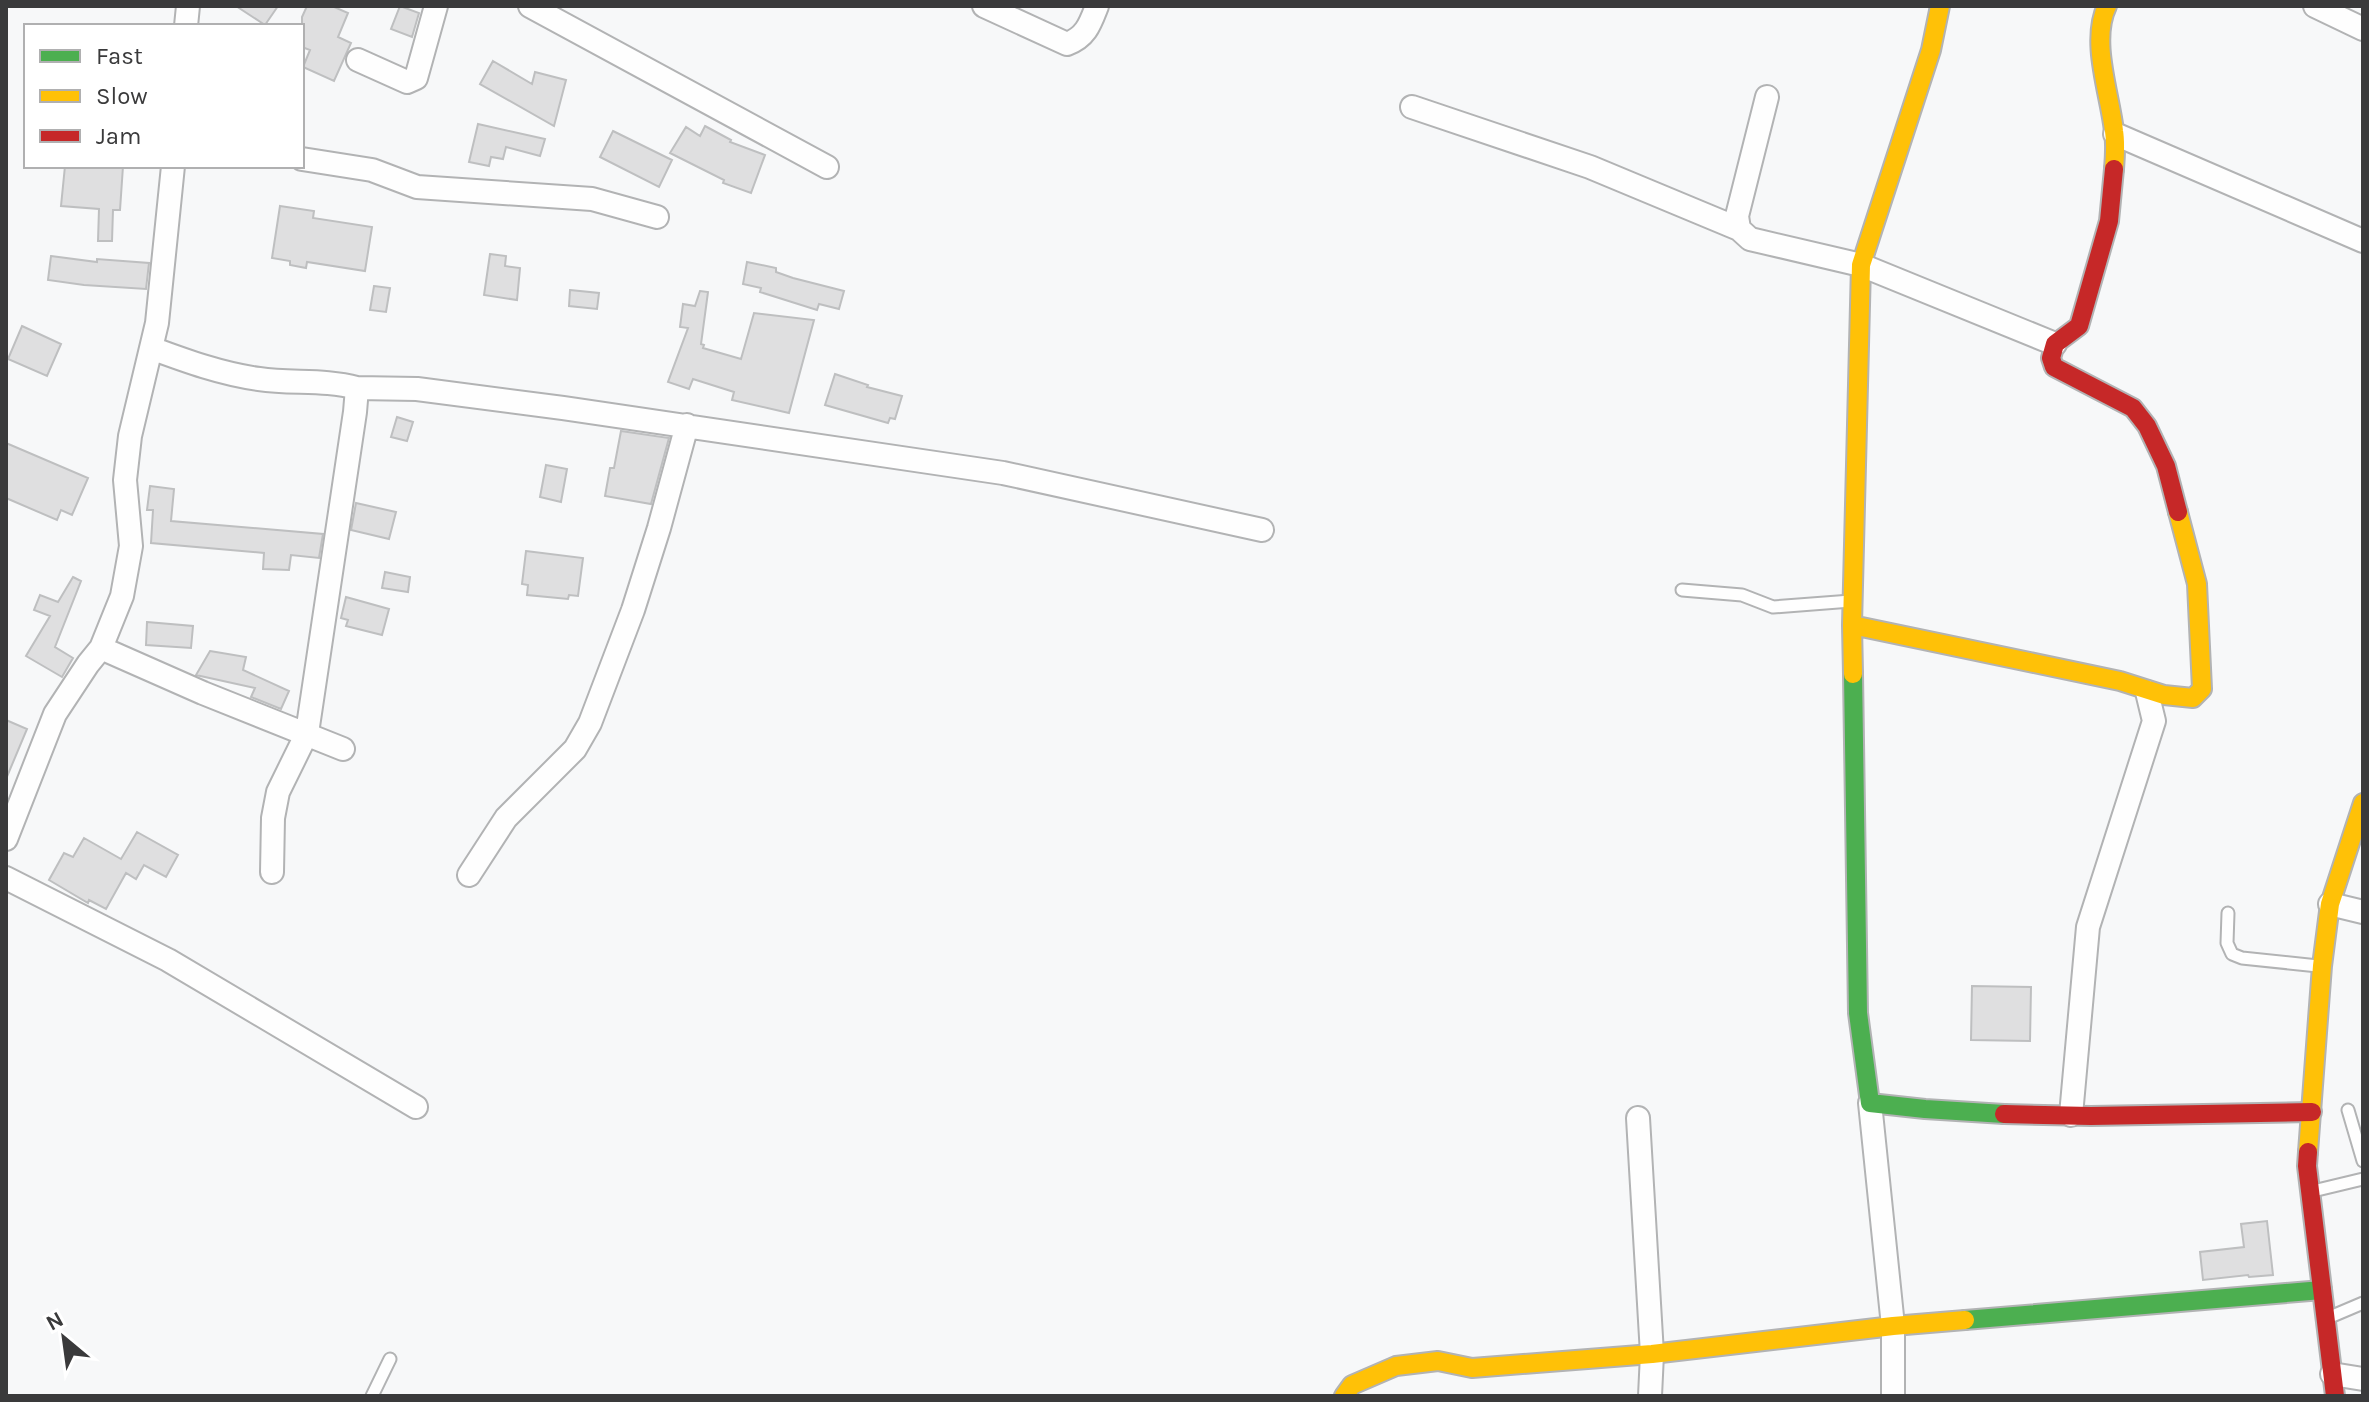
<svg xmlns="http://www.w3.org/2000/svg" width="2369" height="1402" viewBox="0 0 2369 1402" font-family="Karla,sans-serif">
	<style>
		.building { fill: #dfdfe0; stroke: #bebfc0; stroke-width: 2 }
		.lines { fill: none; stroke-linecap: round; stroke-linejoin: round }
		.lane-casing { stroke: #b2b3b4; stroke-width: 15 }
		.street-casing { stroke: #b2b3b4; stroke-width: 26 }
		.fast-casing { stroke: #b2b3b4; stroke-width: 22 }
		.slow-casing { stroke: #b2b3b4; stroke-width: 22 }
		.jam-casing { stroke: #b2b3b4; stroke-width: 22 }
		.lane { stroke: #fefefe; stroke-width: 11 }
		.street { stroke: #fefefe; stroke-width: 22 }
		.fast { stroke: #4caf50; stroke-width: 18 }
		.slow { stroke: #ffc107; stroke-width: 18 }
		.jam { stroke: #c62828; stroke-width: 18 }
	</style>
	<rect width="100%" height="100%" fill="#f7f8f9"/>
	<path class="building" d="M236,6H278L265,25Z
		M307,6H332L348,13L338,37L351,43L334,81L303,67L310,50L302,47V17Z
		M400,6L419,13L412,37L391,29Z
		M493,61L532,84L535,72L566,80L554,126L480,84Z
		M478,124L545,139L540,156L506,147L503,159L491,157L489,166L469,162Z
		M705,126L731,140L730,142L765,155L751,193L723,183L724,180L670,153L686,127L700,136Z
		M613,131L672,160L659,187L600,157Z
		M65,166H123L120,210H113L112,241H98L99,209L61,206Z
		M280,206L314,211L313,218L372,227L365,271L307,262L306,268L290,265V261L272,258Z
		M490,254L506,256L505,266L520,268L517,300L484,295Z
		M51,256L97,262V259L149,263L146,289L84,285L48,280Z
		M747,262L776,268V272L793,278L844,291L839,309L819,304L817,310L760,292L761,288L743,284Z
		M374,286L390,288L386,312L370,310Z
		M570,290L599,293L597,309L569,306Z
		M700,291L708,292L701,344L704,345L703,348L741,359L754,313L814,320L789,413L732,400L734,392L693,379L689,389L668,382L688,328L680,327L683,304L695,306Z
		M22,326L61,344L47,376L8,359Z
		M835,374L868,385L867,387L902,396L895,419L890,418L888,423L825,405Z
		M397,417L413,422L407,441L391,437Z
		M621,431L669,438L651,504L605,496L610,468H614Z
		M6,443L88,478L72,515L61,510L57,520L6,498Z
		M546,465L567,469L561,502L540,497Z
		M150,486L174,489L171,521L323,534L319,558L291,555L289,570L263,569L264,553L151,543L153,510H147Z
		M356,503L396,512L389,539L351,530Z
		M526,551L583,558L578,596L569,595L568,599L527,595L528,585L522,584Z
		M385,572L410,577L408,592L382,588Z
		M73,577L81,581L55,647L73,658L62,677L26,656L50,616L34,610L40,595L58,602Z
		M346,597L389,609L382,635L346,626L348,620L341,618Z
		M147,622L193,626L191,648L146,645Z
		M210,651L246,657L243,670L289,691L281,709L251,697L255,688L196,675Z
		M6,720L27,729L6,779Z
		M137,832L178,855L166,877L144,865L136,879L126,873L106,909L89,900L88,903L49,880L64,853L73,857L84,838L121,859Z
		M1972,986L2031,987L2030,1041L1971,1040Z
		M2267,1221L2273,1275L2249,1277L2248,1275L2203,1280L2200,1252L2244,1247L2241,1224Z"/>
	<g class="lines">
		<g class="lane-casing">
			<path id="lane" d="M1682,590L1742,595L1773,607L1851,601
				M2228,913L2227,943L2232,954L2242,958L2318,966
				M2348,1110L2363,1161
				M2313,1191L2363,1179
				M2330,1317L2363,1303
				M372,1396L390,1359"/>
		</g>
		<g class="street-casing">
			<path id="street" d="M530,6L827,167
				M984,6L1067,44C1086,37 1090,24 1097,6
				M2315,6L2363,29
				M186,26L188,6
				M358,60L407,82L416,78L436,6
				M1412,107L1590,167L1739,229L1750,239L1861,265L2055,344
				M2115,134L2363,241
				M302,159L372,170L417,187L592,199L657,217
				M1739,229L1737,216L1767,97
				M151,348C186,361 222,374 259,379C292,384 324,379 357,388L355,412L307,733L278,792L273,818L272,872
				M357,388L417,389L563,408L1003,473L1262,530
				M101,648L203,693L343,749
				M6,839L55,714L88,664L101,648L122,596L131,546L125,480L130,436L157,323L173,166
				M469,875L506,818L575,749L590,723L633,610L659,528L687,425
				M6,878L168,960L416,1107
				M2330,904L2363,912
				M1870,1103L1893,1326V1396
				M2071,1115L2088,927L2154,721L2147,692
				M1638,1118L1652,1354L1650,1396
				M2332,1374L2363,1379"/>
		</g>
		<g class="fast-casing">
			<path id="fast" d="M1853,674L1858,1013L1870,1103L1925,1109L2004,1114
				M1965,1320L2322,1290"/>
		</g>
		<g class="slow-casing">
			<path id="slow" d="M2107,6C2090,41 2110,94 2114,131C2116,143 2115,157 2114,169
				M1852,625L2120,681L2164,695L2193,698L2202,689L2197,584L2178,512
				M1853,674L1852,625L1861,265L1931,50L1940,6
				M2308,1152L2322,966L2330,904L2363,803
				M1344,1396L1352,1385L1396,1366L1438,1361L1472,1368L1652,1354L1893,1326L1965,1320"/>
		</g>
		<g class="jam-casing">
			<path id="jam" d="M2114,169L2109,221L2079,326L2055,344L2051,358L2054,367L2133,408L2147,426L2166,466L2178,512
				M2004,1114L2091,1116L2312,1112
				M2308,1152L2307,1166L2335,1396"/>
		</g>
		<use href="#lane" class="lane"/>
		<use href="#street" class="street"/>
		<use href="#fast" class="fast"/>
		<use href="#slow" class="slow"/>
		<use href="#jam" class="jam"/>
	</g>
	<rect width="2369" height="1402" fill="none" stroke="#3a3a3b" stroke-width="16"/>
	<rect x="24" y="24" width="280" height="144" fill="#ffffff" stroke="#b0b0b1" stroke-width="2"/>
	<rect x="40" y="50" width="40" height="12" fill="#4caf50" stroke="#b0b0b1" stroke-width="2"/>
	<text x="96" y="64" font-size="24" fill="#3a3a3b">Fast</text>
	<rect x="40" y="90" width="40" height="12" fill="#ffc107" stroke="#b0b0b1" stroke-width="2"/>
	<text x="96" y="104" font-size="24" fill="#3a3a3b">Slow</text>
	<rect x="40" y="130" width="40" height="12" fill="#c62828" stroke="#b0b0b1" stroke-width="2"/>
	<text x="96" y="144" font-size="24" fill="#3a3a3b">Jam</text>
	<g transform="translate(64 1338) rotate(331)" stroke="#ffffff" stroke-width="6" paint-order="stroke">
	<path d="M0-6L14 30L0 20L-14 30Z" fill="#3a3a3b"/>
	<text y="-12" font-size="22" font-weight="bold" text-anchor="middle" fill="#3a3a3b">N</text>
	</g>
</svg>
